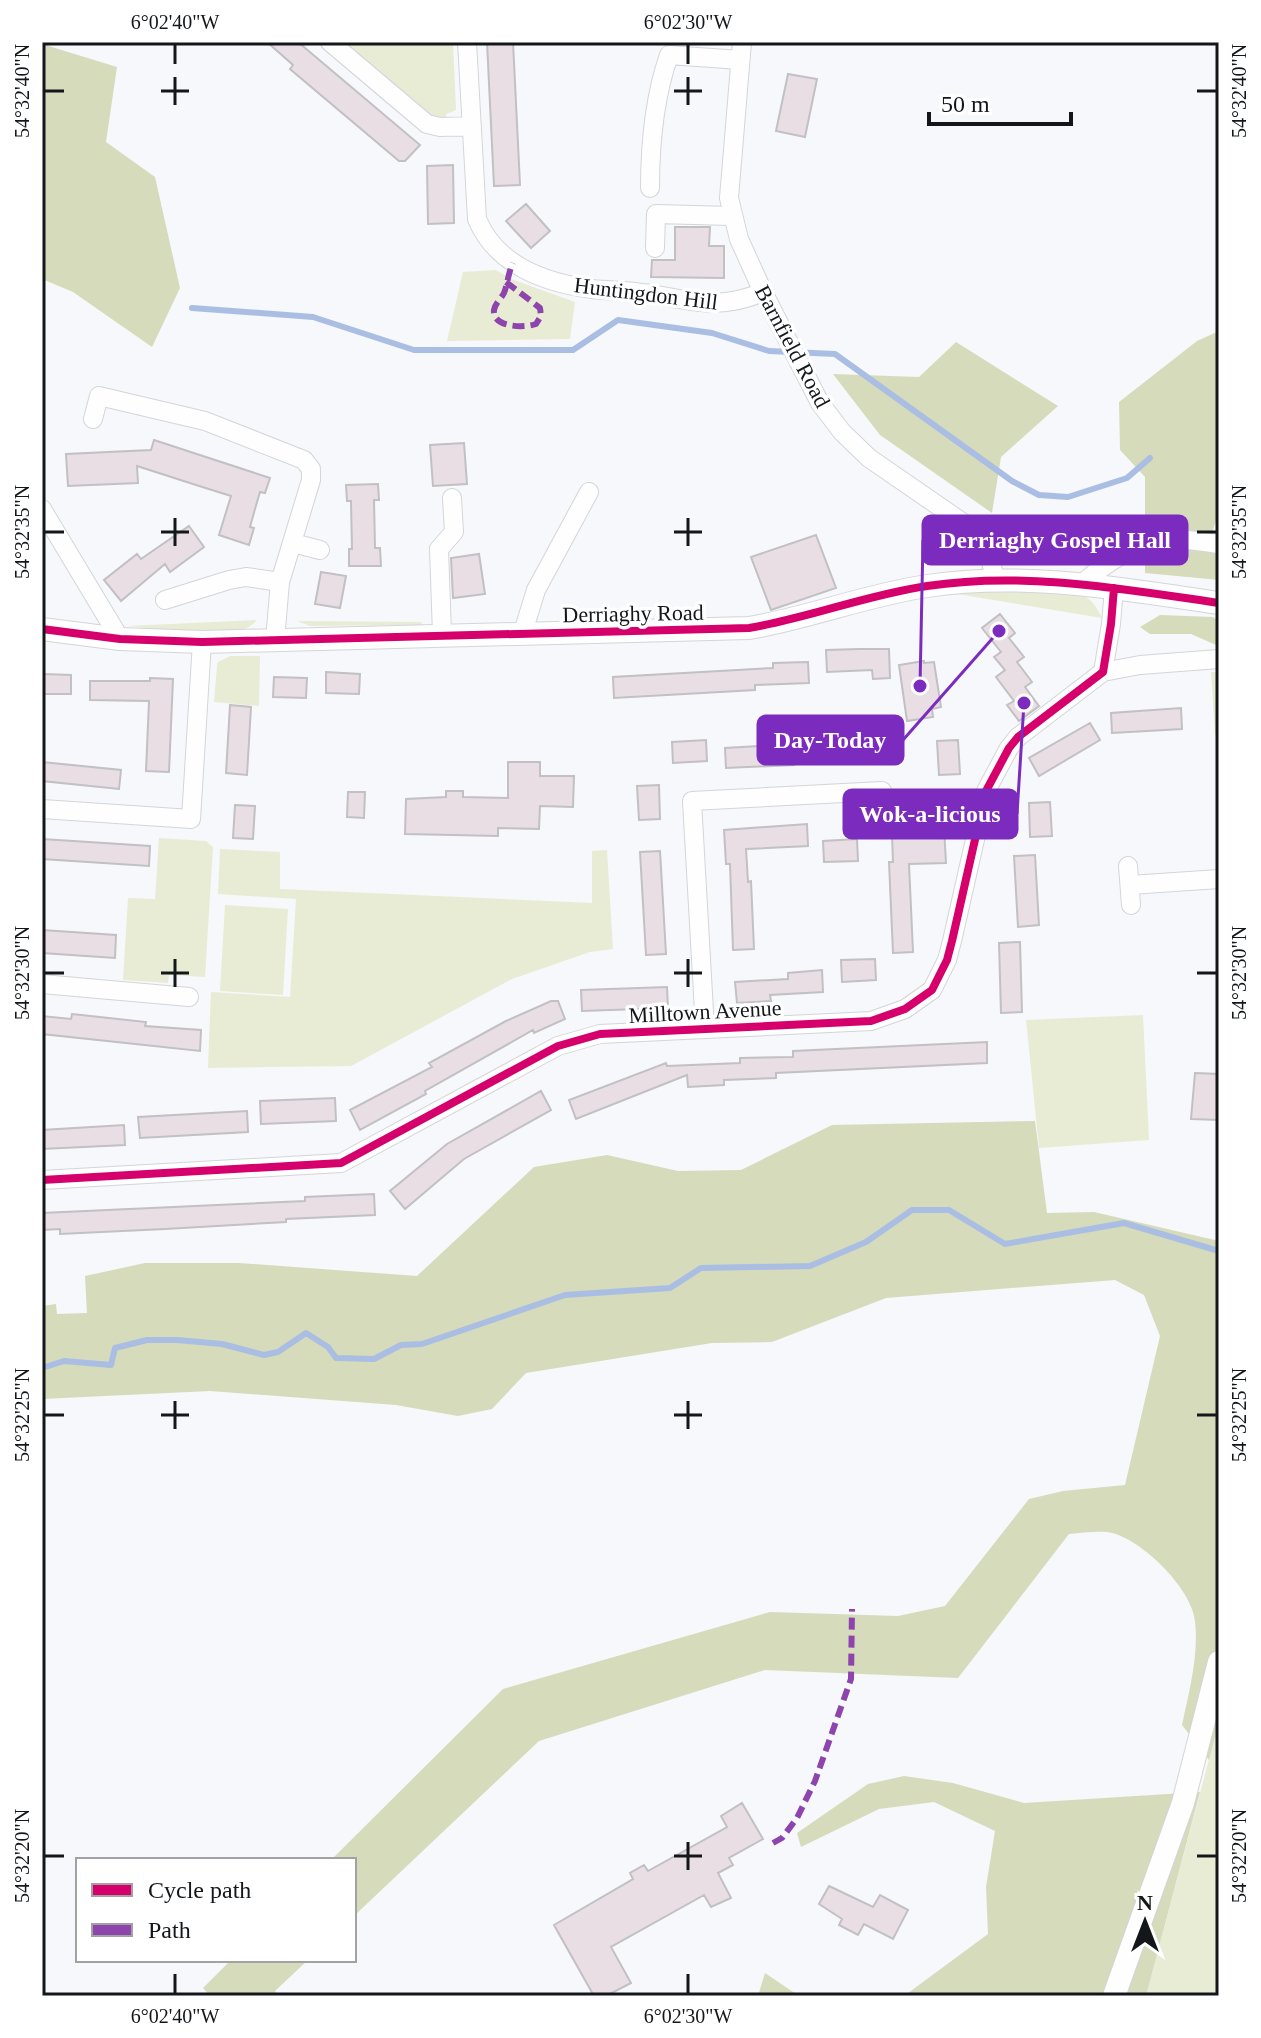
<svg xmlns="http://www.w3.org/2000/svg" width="1261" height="2038" viewBox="0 0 1261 2038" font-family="Georgia,serif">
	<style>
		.green { fill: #e8ecd5 }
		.forest { fill: #d6dbbb }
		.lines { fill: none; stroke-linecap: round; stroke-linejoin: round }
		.stream { stroke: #aabee3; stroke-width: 6 }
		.building { fill: #eadee5; stroke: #c1c0c2; stroke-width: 2 }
		.minor-casing { stroke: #d3d5d8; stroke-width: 20 }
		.tertiary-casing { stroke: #d3d5d8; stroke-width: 24 }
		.minor { stroke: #fefefe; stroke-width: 18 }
		.tertiary { stroke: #fefefe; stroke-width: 22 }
		.quiet { stroke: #8e44ad; stroke-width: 6; stroke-dasharray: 12 6; stroke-linecap: butt }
		.cycleway-casing { stroke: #fff; stroke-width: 13 }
		.cycleway { stroke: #d6006c; stroke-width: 8 }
		.ticks { fill: none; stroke: #14171a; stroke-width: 3 }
		.labels { text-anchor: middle; stroke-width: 7; stroke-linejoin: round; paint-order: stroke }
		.street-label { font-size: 22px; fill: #14171a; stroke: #fff }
		.leader { fill: none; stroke: #7b2cbf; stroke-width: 3 }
		.callout-dot { fill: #7b2cbf; stroke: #fff; stroke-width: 3 }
		.callout { fill: #7b2cbf; stroke: #7b2cbf; stroke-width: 3 }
		.callout-label { font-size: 24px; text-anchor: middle; font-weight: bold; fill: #fff }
		.neatline { fill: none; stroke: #14171a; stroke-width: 3 }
		.ticks-label { font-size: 20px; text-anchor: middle; fill: #14171a }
	</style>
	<rect width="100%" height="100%" fill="#f6f8fb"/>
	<path class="green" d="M344,42H453L456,110L446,114V119L433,117Z
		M496,270L511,279L575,302L570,339L447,341L463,272Z
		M1002,590C1024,590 1067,586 1086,597C1094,602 1098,610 1102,618L951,593Z
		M257,620C254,623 251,626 247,628C225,637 154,629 128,626Z
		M297,621L421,622L423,625L310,626Z
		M230,656H260L259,706L214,702L217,666L218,662Z
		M1211,672H1219V735H1215Z
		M159,838L206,841L213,847L205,977L169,975L168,983L123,980L128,898L155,899Z
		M220,849L280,852V889L592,903V851L607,850L613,949L590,952L512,979L351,1066L208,1068L211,992L290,997L296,899L218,894Z
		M225,905L288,909L283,995L220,991Z
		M1143,1015L1149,1140L1039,1148L1026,1020Z
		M1219,1722V1996H1146Z"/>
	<path class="forest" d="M42,44L117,67L106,142L155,177L180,288L152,347L73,292L42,279Z
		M1219,331V511L1207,549L1219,553V580L1145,573V477L1120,450L1119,402L1197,341Z
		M956,342L1058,406L1001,457L992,513L880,435L833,374L919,377Z
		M1160,615L1213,617L1219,621V641L1216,645L1191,634H1150L1140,627Z
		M1035,1121L1047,1213L1094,1212L1219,1241V1722L1209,1760L1182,1725C1189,1692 1199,1655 1195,1621C1192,1588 1139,1536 1107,1532C1095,1531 1081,1533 1069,1534L958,1678L765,1670L539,1741L354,1916V1860H331L503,1689L770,1612L898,1616L945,1606L1029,1499L1063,1491L1125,1485L1160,1336L1144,1295L1115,1280L886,1298L772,1342L712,1343L526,1373L492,1409L458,1416L396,1405L210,1391L42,1399V1306L56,1304L57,1314L87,1313L85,1276L145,1263H239L417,1276L534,1167L607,1155L678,1171L741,1170L832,1125Z
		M904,1776L953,1783L1024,1803L1200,1792L1146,1996H904L988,1934L986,1887L995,1831L934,1802L879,1809L801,1847L797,1833L868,1784Z
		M231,1960H308L275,1991L279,1996H210L203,1988Z
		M765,1973L799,1996H758Z"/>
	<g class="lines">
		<path class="stream" d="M192,308L313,317L414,350H573L618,320L712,333L769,351L835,354L1012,481L1039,495L1068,497L1127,478L1150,458
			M42,1368L64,1361L111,1365L115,1348L147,1340H177L222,1344L264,1355L278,1352L306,1333L328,1347L336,1358L374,1359L401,1345L422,1344L565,1295L670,1288L701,1268L810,1266L866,1242L912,1210H949L1005,1244L1124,1223L1219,1251"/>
	</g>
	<path class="building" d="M267,42H298L420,145L405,161H399L290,69L293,65Z
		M487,42H513L520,185L494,186Z
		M788,74L817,79L805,137L776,131Z
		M453,165L454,223L428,224L427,166Z
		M526,204L550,231L531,248L506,221Z
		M675,227H710L709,246H724V278L651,277L652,260H675Z
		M154,440L270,478L265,493L260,492L255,509L250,527L254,528L249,545L219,535L231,496L196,485L137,466L138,483L68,486L66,454L151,450Z
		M464,443L467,484L433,486L430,445Z
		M378,484L379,500H374L375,548H380L381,566H349V549H352L351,501H347L346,485Z
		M189,526L204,547L170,572L165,564L121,601L104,580L137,554L141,559Z
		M816,535L836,588L771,610L751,557Z
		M479,554L485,594L453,598L451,558Z
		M321,572L346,576L340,608L315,604Z
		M1000,614L1015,633L1009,638L1024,657L1017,662L1032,682L1025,687L1039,706L1019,721L1007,705L1014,701L996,677L1005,670L994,657L1001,652L982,628Z
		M860,649H889L890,678L873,679L872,670L827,672L826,650Z
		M924,661V663L934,662L941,707L932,709L933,717L907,721L899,665Z
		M808,662L809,683L755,685V690L614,698L613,677L773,668V663Z
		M326,672L360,674L359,694L326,693Z
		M42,674L71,675V694H42Z
		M274,677L307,678L306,698L273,697Z
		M150,678L173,679L169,772L146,771L149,701L90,700V681H150Z
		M230,705L251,707L247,775L226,773Z
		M1181,708L1182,729L1112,733L1111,713Z
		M1090,723L1100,740L1039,776L1029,758Z
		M706,740L707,761L673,763L672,742Z
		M958,740L960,774L939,775L937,741Z
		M793,744L794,765L726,768L725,748Z
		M42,762L121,770L119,789L42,781Z
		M508,762H540V776H574L573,807L540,806L539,829L498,828V836L405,834L406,799L446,797V791H463V797L508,798Z
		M659,785L660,819L639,820L637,786Z
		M348,792H365L364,818L347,817Z
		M942,792L946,863L909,864L913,952L893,953L889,862H893L891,807L922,806V793Z
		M1050,802L1052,836L1030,837L1029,803Z
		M235,805L255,806L253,839L233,838Z
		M807,824L808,846L746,849L748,882L751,881L754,949L733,950L730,864H726L724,830Z
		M42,839L150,846L149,866L42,859Z
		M857,839L858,861L824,862L823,841Z
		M660,851L666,954L646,955L640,852Z
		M1035,855L1039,925L1018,927L1014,856Z
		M42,930L116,935L115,958L42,953Z
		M1020,942L1022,1012L1001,1013L999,943Z
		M875,959L876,980L842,982L841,960Z
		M822,970L823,992L770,995L771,1001L737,1003L735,982L788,979V973Z
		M667,987L668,1008L582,1011L581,990Z
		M551,1001H558L565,1019L534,1033L533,1030L425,1091L426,1094L360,1130L350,1110L432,1067L429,1063L506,1021Z
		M72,1014L146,1022L145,1026L201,1030L200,1051L42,1034V1016L71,1019Z
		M987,1042V1063L776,1073V1078L724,1080V1085L688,1087L687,1075L576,1119L569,1100L666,1063L667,1066L740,1063V1058L793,1057V1051Z
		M1195,1073L1219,1074V1120L1191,1119Z
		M541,1091L551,1110L464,1159L405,1209L390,1191L447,1144Z
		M335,1098L336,1121L261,1124L260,1101Z
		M247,1111L248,1132L140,1138L138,1117Z
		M124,1125L125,1145L42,1149V1130Z
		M374,1194L375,1215L286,1219V1222L165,1229L60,1234V1229L42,1230V1213L305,1201V1197Z
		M742,1803L763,1839L729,1858L733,1865L718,1873L731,1898L711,1907L704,1895L611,1947L631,1983L606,1996H594L554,1925L633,1879L630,1873L644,1865L648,1871L727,1827L721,1816Z
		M829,1886L873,1907L880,1895L908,1910L893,1939L864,1924L858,1935L839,1925L842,1919L819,1904Z"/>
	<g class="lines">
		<g class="minor-casing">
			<path id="minor" d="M330,42L427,124L440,127L472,126
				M467,42L477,219C496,265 545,283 592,289C609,291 625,290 642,293C689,299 716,312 763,292
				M742,42L729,198L739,239L763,292L820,403L842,432L869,458L972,529L989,552L995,580
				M650,188C650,143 654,98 669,55L740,60
				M655,248L656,214L732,216
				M93,419L99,396L205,421L304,460L311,469V480L280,582L275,640
				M42,509L120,639
				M293,543L320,550
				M1082,584C1106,562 1134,544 1167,540C1183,538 1203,542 1219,544
				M165,600L229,580L246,577L280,582
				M523,632L536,590L589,492
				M442,634L439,549L454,532L452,498
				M1103,672L1140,665L1219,659
				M42,809L191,819L202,642
				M1128,866L1131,905
				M1130,885L1219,879
				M42,984L189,997
				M705,1029L692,801L882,791
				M42,1180L341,1163L558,1046L600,1034L871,1021L905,1009L932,990L947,960L952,941L986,791L1009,748L1018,737L1103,672L1111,624L1114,588"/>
		</g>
		<g class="tertiary-casing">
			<path id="tertiary" d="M42,629L120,639L202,642L749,628C809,618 866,595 927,586C1024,571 1123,589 1219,603
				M1114,1996L1183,1803L1219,1662"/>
		</g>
		<use href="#minor" class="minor"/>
		<use href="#tertiary" class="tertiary"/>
		<path class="quiet" d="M506,282L540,308L541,316L536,324C525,328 492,328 494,310C495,303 501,299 504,293C508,283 508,273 513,263
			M773,1843L782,1838L797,1818L815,1781L851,1679L852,1609"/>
		<g class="cycleway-casing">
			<path id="cycleway" d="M42,629L120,639L202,642L749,628C809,618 866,595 927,586C1024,571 1123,589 1219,603
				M42,1180L341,1163L558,1046L600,1034L871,1021L905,1009L932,990L947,960L952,941L986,791L1009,748L1018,737L1103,672L1111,624L1114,588"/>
		</g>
		<use href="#cycleway" class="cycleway"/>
	</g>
	<path class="ticks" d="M175,44V64M688,44V64M175,77V105M688,77V105M44,91H64M161,91H189M674,91H702M1197,91H1217M175,518V546M688,518V546M44,532H64M161,532H189M674,532H702M1197,532H1217M175,959V987M688,959V987M44,973H64M161,973H189M674,973H702M1197,973H1217M175,1401V1429M688,1401V1429M44,1415H64M161,1415H189M674,1415H702M1197,1415H1217M688,1842V1870M44,1856H64M674,1856H702M1197,1856H1217M175,1974V1994M688,1974V1994"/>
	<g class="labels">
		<g class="street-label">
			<text transform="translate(646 293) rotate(7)" y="8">Huntingdon Hill</text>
			<text transform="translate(793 346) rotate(62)" y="8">Barnfield Road</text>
			<text transform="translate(633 613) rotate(-1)" y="8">Derriaghy Road</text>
			<text transform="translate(705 1011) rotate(-3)" y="8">Milltown Avenue</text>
		</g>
	</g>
	<path class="leader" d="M920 686L923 540M999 631L903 740M1024 703L1017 814"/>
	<g class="callout-dot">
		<circle cx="920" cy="686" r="8"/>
		<circle cx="999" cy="631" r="8"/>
		<circle cx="1024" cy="703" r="8"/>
	</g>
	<g class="callout">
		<rect x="923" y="516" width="264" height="48" rx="8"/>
		<rect x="758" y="716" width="145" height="48" rx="8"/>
		<rect x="844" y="790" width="173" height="48" rx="8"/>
	</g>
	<g class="callout-label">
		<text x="1055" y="548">Derriaghy Gospel Hall</text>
		<text x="830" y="748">Day-Today</text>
		<text x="930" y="822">Wok-a-licious</text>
	</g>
	<rect width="1261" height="2038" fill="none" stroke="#ffffff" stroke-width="88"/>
	<rect x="76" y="1858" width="280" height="104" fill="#ffffff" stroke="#a1a2a3" stroke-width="2"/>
	<rect x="92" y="1884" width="40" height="12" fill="#d6006c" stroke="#a1a2a3" stroke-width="2"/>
	<text x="148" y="1898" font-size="24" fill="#14171a">Cycle path</text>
	<rect x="92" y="1924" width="40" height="12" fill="#8e44ad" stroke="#a1a2a3" stroke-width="2"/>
	<text x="148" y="1938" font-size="24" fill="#14171a">Path</text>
	<g transform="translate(1145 1922)" stroke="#ffffff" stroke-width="6" paint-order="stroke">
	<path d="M0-6L14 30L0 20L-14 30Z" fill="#14171a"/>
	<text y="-12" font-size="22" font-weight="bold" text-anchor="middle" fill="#14171a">N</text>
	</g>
	<path d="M929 112v12h142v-12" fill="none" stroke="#14171a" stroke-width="4"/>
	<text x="941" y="112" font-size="24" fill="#14171a" stroke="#ffffff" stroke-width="6" paint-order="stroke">50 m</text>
	<rect x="44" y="44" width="1173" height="1950" class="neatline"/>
	<g class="ticks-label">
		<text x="175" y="29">6°02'40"W</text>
		<text x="688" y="29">6°02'30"W</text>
		<text transform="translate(22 91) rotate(-90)" y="7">54°32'40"N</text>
		<text transform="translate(1239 91) rotate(-90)" y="7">54°32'40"N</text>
		<text transform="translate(22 532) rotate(-90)" y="7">54°32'35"N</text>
		<text transform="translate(1239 532) rotate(-90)" y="7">54°32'35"N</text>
		<text transform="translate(22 973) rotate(-90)" y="7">54°32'30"N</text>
		<text transform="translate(1239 973) rotate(-90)" y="7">54°32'30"N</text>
		<text transform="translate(22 1415) rotate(-90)" y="7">54°32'25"N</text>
		<text transform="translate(1239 1415) rotate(-90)" y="7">54°32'25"N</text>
		<text transform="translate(22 1856) rotate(-90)" y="7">54°32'20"N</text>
		<text transform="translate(1239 1856) rotate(-90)" y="7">54°32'20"N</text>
		<text x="175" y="2023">6°02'40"W</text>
		<text x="688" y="2023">6°02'30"W</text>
	</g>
</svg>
